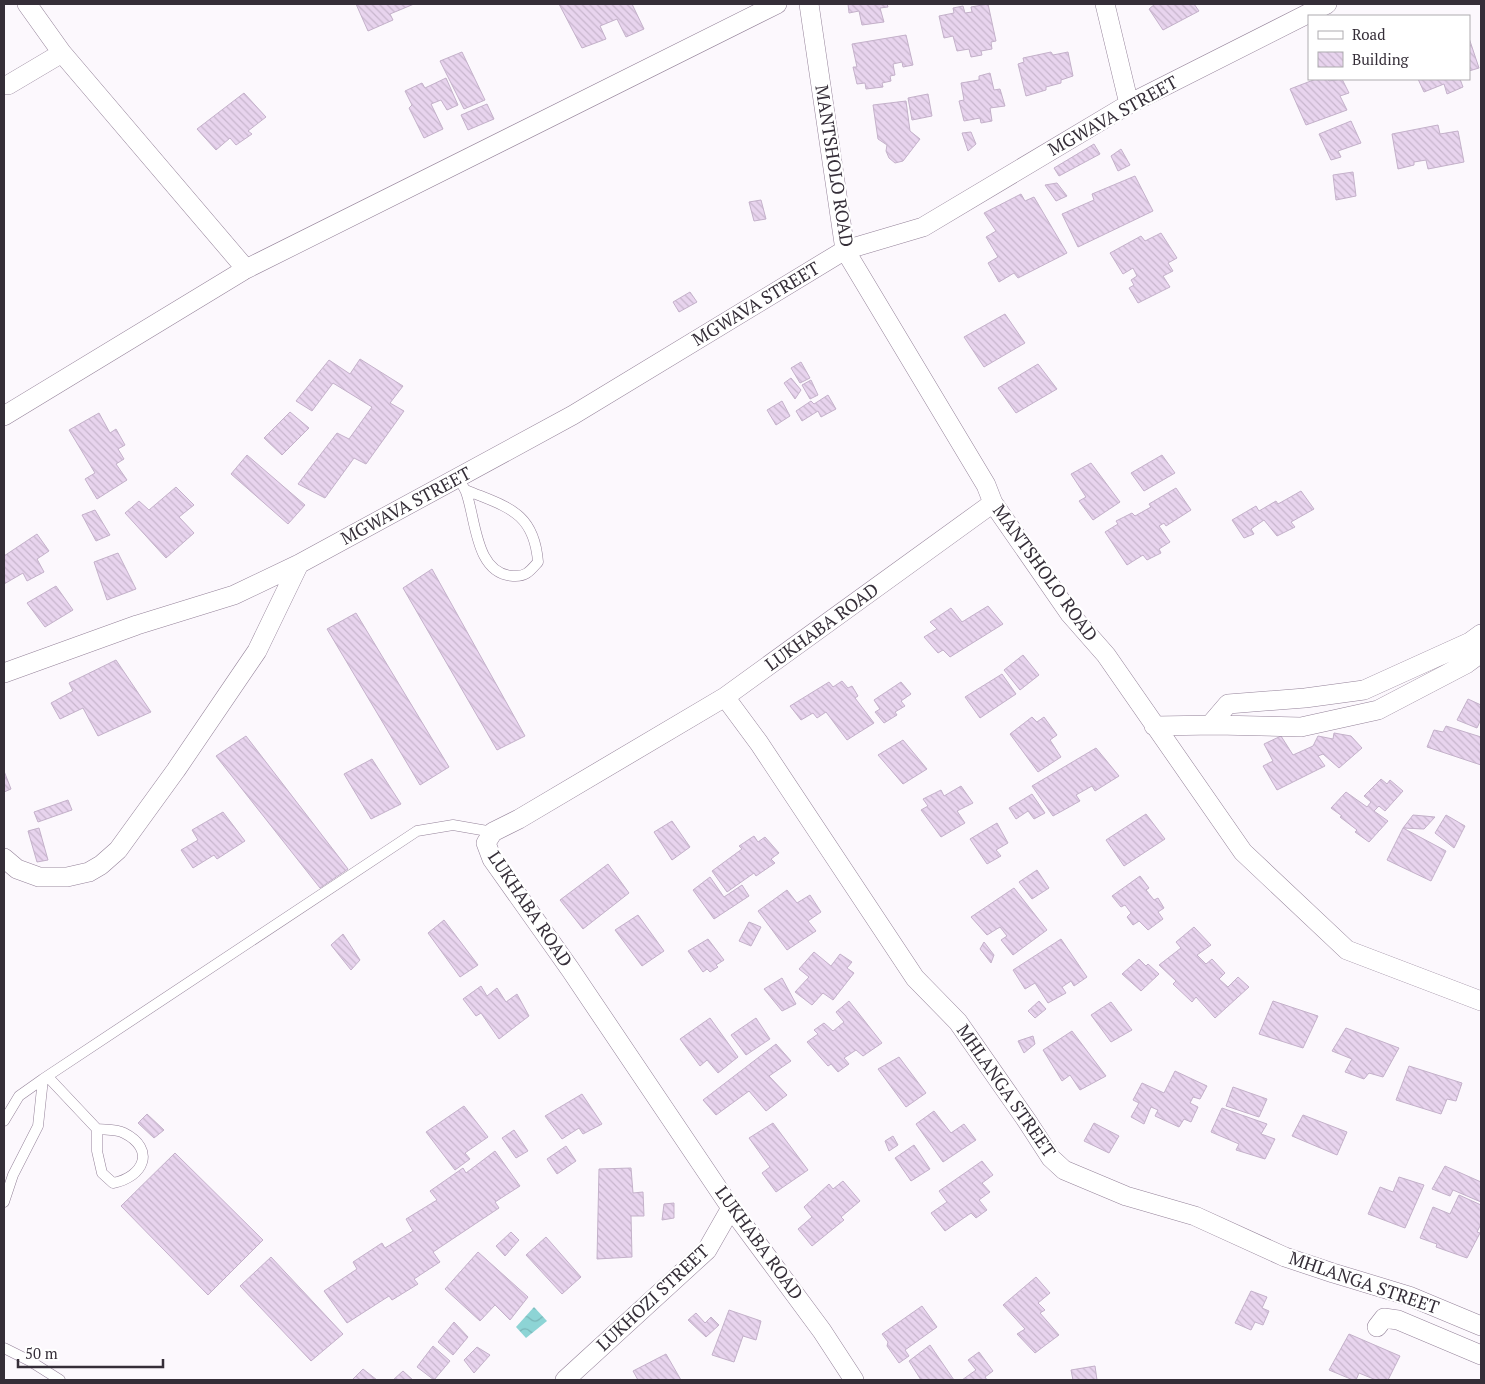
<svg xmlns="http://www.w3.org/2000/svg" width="1485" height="1384" viewBox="0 0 1485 1384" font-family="'PT Serif',serif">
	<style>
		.water { fill: url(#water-waves) }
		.building { fill: url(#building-back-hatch); stroke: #c4b1ca }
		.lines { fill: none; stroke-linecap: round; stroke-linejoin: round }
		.lane-casing { stroke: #948299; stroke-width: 11 }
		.street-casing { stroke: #948299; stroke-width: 20 }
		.lane { stroke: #fff; stroke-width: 10 }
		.street { stroke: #fff; stroke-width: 19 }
		.labels { text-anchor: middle; stroke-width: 4.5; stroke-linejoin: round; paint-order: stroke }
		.street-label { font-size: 18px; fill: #352e38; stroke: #fff }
	</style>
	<defs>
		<pattern id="water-waves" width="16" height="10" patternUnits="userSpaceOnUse" patternTransform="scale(1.25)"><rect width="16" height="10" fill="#8dd4d5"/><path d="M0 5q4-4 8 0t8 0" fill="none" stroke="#7ab6b8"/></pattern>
		<pattern id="building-back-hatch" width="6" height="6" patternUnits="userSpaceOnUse" patternTransform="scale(1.25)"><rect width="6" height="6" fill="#e8d4ee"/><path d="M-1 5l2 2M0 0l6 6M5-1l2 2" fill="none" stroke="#c8b6cd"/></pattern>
	</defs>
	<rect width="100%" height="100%" fill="#fcf8fd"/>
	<path class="water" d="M534,1307L547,1321L526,1338L516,1327Z"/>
	<path class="building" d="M356,4H414L390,14L393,20L368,31Z
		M559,4H632L644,29L626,37L617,19L600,26L606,39L582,48Z
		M848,4H887L888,7L880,8L884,22L862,25L859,11L849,13Z
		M988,4L996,41L991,42L992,49L981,51L982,55L971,57L969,49L957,51L953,36L944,38L939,16L954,13L953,8L963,6L965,13L972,12L971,7Z
		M1155,4H1194L1199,11L1163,30L1149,9Z
		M906,35L913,65L903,67L902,62L893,64L895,75L890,76L891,81L882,83L883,87L866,89L865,83L857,84L853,67H857L852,44Z
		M1469,38L1479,68L1469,71Z
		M462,52L485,100L464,109L440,61Z
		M1051,52L1053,55L1068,52L1073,76L1061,80V83L1046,87V90L1026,96L1018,64L1024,62L1023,58Z
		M990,73L994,90L1000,89L1005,106L990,108L992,121L981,123L980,118L964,121L959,101L964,100L961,83L979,80V76Z
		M446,78L458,105L447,110L441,100L431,104L443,129L424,138L409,108L412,105L405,91L422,83L425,88Z
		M1316,79H1328L1329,81L1342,79L1349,93L1340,96L1347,110L1306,125L1290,89Z
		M1418,79H1460L1463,87L1447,94L1444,84L1424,92Z
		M244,93L266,117L248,131L252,134L236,145L230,138L216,150L197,129Z
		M928,94L932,116L912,120L908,98Z
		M906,101L910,131L920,139L903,161L895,163L889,158L886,151L887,145L878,139L873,105Z
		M487,104L494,119L468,130L461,115Z
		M1351,121L1361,143L1338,151L1341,157L1331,160L1319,134Z
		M1438,125L1440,134L1458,131L1464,162L1428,169L1426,160L1414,162V165L1398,169L1392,134Z
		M971,132L976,144L968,151L962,133Z
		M1094,144L1100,154L1059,176L1054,168Z
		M1121,149L1130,165L1118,171L1111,156Z
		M1353,172L1356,196L1336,200L1333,175Z
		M1135,176L1153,211L1078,247L1062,214L1094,200L1092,194Z
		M1057,183L1067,196L1056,201L1045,185Z
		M1021,194L1025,201L1034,197L1067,253L1018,278L1014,273L999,282L988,263L998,257L986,237L996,231L984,213Z
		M761,200L766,219L754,221L749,202Z
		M1161,233L1177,258L1168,263L1173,271L1163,276L1170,287L1138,303L1129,288L1134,285L1131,280L1137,276L1133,268L1123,274L1110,253L1141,236L1145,241Z
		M690,292L697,302L679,312L673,302Z
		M1005,314L1025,343L984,367L964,337Z
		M360,359L403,386L390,403L404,411L366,464L354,458L325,498L298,484L337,433L349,439L372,407L333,383L312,411L296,401L329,360L350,374Z
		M801,362L810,378L800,383L791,368Z
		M1038,364L1057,389L1016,413L998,388Z
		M791,378L801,390L795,399L784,383Z
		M811,380L818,395L810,399L802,385Z
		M828,395L836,409L821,417L818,411L802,421L796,411L811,401L814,404Z
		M782,401L790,416L776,425L767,410Z
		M290,412L309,428L282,455L264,438Z
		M99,413L110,433L116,429L125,445L118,449L124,459L116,464L127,480L97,499L85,479L95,473L69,430Z
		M247,455L305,505L288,524L231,474Z
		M1162,455L1175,473L1144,491L1131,473Z
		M1091,463L1120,502L1093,520L1079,501L1086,497L1071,474Z
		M176,487L194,505L179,517L194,533L166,558L125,513L139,501L149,510Z
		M1176,488L1191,510L1166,526L1164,523L1159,526L1170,542L1159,549L1161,553L1147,560L1143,555L1127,565L1105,532L1118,524L1116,521L1132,513L1135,516L1151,507L1149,504Z
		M1301,491L1314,509L1291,522L1295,527L1277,536L1264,520L1251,529L1254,534L1244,538L1232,520L1256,506L1259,511L1276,501L1278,504Z
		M95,510L110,535L96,541L82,515Z
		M37,534L49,551L37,559L44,572L27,581L23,573L4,584V556Z
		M118,553L136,589L107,600L94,562Z
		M432,569L525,736L497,750L403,588Z
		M56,586L73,610L45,627L27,603Z
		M988,606L1003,624L950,657L943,650L938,653L924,637L937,629L930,622L951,608L962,622Z
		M356,613L449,767L420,785L327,629Z
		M1023,655L1039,675L1020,690L1004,670Z
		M116,660L151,712L98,736L83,708L60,719L51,703L73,691L69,683Z
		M1002,674L1016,694L980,718L965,697Z
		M842,681L848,688L852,686L858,696L855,698L874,723L847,740L826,712L817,718L813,713L801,720L790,706L829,682L833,687Z
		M901,682L911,694L901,701L905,706L895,712L897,715L884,723L875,712L880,709L874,700Z
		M1468,699L1481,705V719L1477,728L1457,720Z
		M1032,717L1037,722L1044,717L1057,735L1050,740L1061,757L1038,772L1010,734Z
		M1446,726L1481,737V765L1427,747L1434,730L1443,732Z
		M1334,733L1351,736L1362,748L1339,768L1323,754L1318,756L1325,766L1277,790L1263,766L1273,761L1264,744L1281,736L1293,755L1313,746L1318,736L1333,739Z
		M246,736L348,869L320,888L216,756Z
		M903,740L927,769L903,784L878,755Z
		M1096,748L1119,776L1095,791L1092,786L1076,795L1080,801L1053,816L1032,786Z
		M372,759L401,804L371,819L344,774Z
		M4,771L11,789L4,792Z
		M1381,779L1387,784L1390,780L1403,791L1385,811L1379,806L1374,811L1388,821L1369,842L1355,832L1357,830L1340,817L1342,816L1331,808L1346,792L1367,807L1371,802L1364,796Z
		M961,786L973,803L957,811L965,823L941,837L921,810L928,806L923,799L941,790L944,796Z
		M1032,794L1045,813L1034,819L1028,811L1016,819L1009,808Z
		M68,800L72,810L38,822L34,812Z
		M223,812L245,841L217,859L214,855L193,868L181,850L198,840L192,830Z
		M1146,814L1165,839L1124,866L1106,840Z
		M1413,815L1435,817L1424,829L1403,828Z
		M1446,815L1465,826L1454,848L1435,833Z
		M672,821L690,847L672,860L654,832Z
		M997,823L1008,843L996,850L1001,856L987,864L970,839Z
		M39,828L48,860L37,862L28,831Z
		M1403,828L1446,851L1431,881L1387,860Z
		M754,836L758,842L765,837L779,853L771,859L775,863L756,876L754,873L727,892L712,871L742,849L739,846Z
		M608,864L629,893L583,929L560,900Z
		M1037,870L1049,888L1032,899L1019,882Z
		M1140,876L1149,888L1146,890L1154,900L1158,898L1164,908L1158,912L1163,919L1148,930L1139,921L1133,925L1127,917L1131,913L1125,905L1121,907L1112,896Z
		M710,877L724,897L742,885L749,896L714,919L693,890Z
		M1014,888L1047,930L1013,955L1001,940L1007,936L1000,927L987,935L971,917Z
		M787,890L797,903L810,895L821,912L808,921L816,931L787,950L758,911Z
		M638,915L664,951L642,966L615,930Z
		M444,920L478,965L460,977L428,933Z
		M749,922L761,927L751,946L739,941Z
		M1194,927L1211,945L1197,955L1206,964L1212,959L1225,973L1219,979L1228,987L1238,977L1249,987L1215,1018L1196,997L1192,1002L1173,984L1176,981L1159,965L1181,948L1176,942Z
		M343,934L360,960L351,970L331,945Z
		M708,939L724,960L716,965L718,967L710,972L707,969L703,972L688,951Z
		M1061,939L1087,977L1074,986L1071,981L1062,987L1066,993L1048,1003L1035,983L1025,989L1013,970Z
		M984,942L994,955L991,963L980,949Z
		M814,952L831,966L840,954L852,962L847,968L854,973L833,1000L823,993L812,1005L795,992L809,977L799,969Z
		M1139,959L1146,966L1148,964L1159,974L1141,991L1122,974Z
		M782,978L796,1004L782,1011L764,989Z
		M481,986L487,996L497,988L506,1002L517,994L529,1016L499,1039L481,1013L476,1016L463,999Z
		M849,1001L882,1043L863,1056L856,1050L844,1058L849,1064L838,1072L831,1064L828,1066L807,1042L818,1034L814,1030L824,1023L833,1031L844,1022L836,1012Z
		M1039,1001L1046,1009L1035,1018L1028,1011Z
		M1273,1001L1318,1016L1303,1048L1259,1034Z
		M1111,1002L1132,1030L1111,1042L1091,1015Z
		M710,1018L738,1057L718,1073L707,1060L700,1066L680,1039Z
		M756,1018L770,1039L746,1055L731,1035Z
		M1346,1028L1399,1048L1383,1077L1369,1073L1364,1079L1345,1072L1352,1059L1332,1051Z
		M1072,1031L1106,1076L1080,1090L1070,1075L1062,1081L1043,1050Z
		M1033,1036L1035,1044L1024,1053L1018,1041Z
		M776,1044L791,1061L769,1076L787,1095L766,1111L749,1091L716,1115L703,1100Z
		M899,1057L926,1093L906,1107L878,1069Z
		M1409,1066L1462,1083L1456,1101L1447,1099L1441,1114L1396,1100Z
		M1175,1071L1207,1086L1200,1099L1193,1097L1190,1103L1198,1107L1191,1122L1184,1119L1179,1127L1155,1116L1158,1110L1151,1107L1144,1124L1131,1117L1139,1103L1133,1100L1142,1083L1164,1093Z
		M1233,1087L1267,1099L1259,1117L1226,1106Z
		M582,1094L602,1124L583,1134L579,1128L562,1139L545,1116Z
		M464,1106L488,1137L465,1153L470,1159L455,1170L426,1132Z
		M1222,1108L1267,1124L1261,1134L1275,1139L1265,1159L1236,1150L1239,1144L1211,1132Z
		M934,1111L951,1133L964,1124L976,1140L943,1162L916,1124Z
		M147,1114L164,1130L154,1138L138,1123Z
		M1303,1115L1347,1132L1337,1155L1292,1136Z
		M773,1123L808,1170L776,1192L762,1173L770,1167L749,1138Z
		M1094,1123L1119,1136L1109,1153L1084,1141Z
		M514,1130L528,1151L516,1158L502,1138Z
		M893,1136L898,1145L889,1151L885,1141Z
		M914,1145L930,1169L911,1181L895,1158Z
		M566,1146L576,1161L557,1174L547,1159Z
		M495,1151L520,1186L495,1202L499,1208L433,1252L440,1262L414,1279L418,1284L392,1300L389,1296L347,1323L324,1291L357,1269L353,1262L382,1243L385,1248L413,1231L406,1219L437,1200L430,1191L463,1168L466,1173Z
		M175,1153L263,1240L208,1295L121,1206Z
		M982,1161L993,1175L982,1183L990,1192L979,1200L987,1210L976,1218L971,1213L945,1231L931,1213L947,1202L939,1191Z
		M1445,1166L1481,1182V1202L1453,1190L1450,1196L1432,1189Z
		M631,1168L633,1193L643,1192L644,1216H631L632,1257L597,1259L599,1169Z
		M1399,1177L1424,1185L1405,1228L1368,1214L1380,1187L1393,1192Z
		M843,1181L860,1201L841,1217L844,1220L812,1246L798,1229L812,1217L804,1207L829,1184L833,1189Z
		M1459,1195L1481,1205V1224L1477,1232L1480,1233L1467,1258L1436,1247L1437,1244L1420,1238L1433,1207L1450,1214Z
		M674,1203V1218L662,1220L664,1204Z
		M511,1232L519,1240L505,1256L496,1246Z
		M546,1237L581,1277L562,1294L526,1255Z
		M478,1252L528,1297L510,1320L495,1305L480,1321L445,1289Z
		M271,1257L343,1334L311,1361L240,1286Z
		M1036,1277L1050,1293L1038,1303L1045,1310L1040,1313L1059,1335L1035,1353L1017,1334L1025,1329L1003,1305Z
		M1251,1291L1267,1297L1262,1308L1269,1311L1263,1325L1255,1322L1251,1330L1235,1323Z
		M922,1306L937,1327L905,1350L909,1356L899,1363L887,1346L888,1342L882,1334Z
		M729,1310L761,1321L756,1340L743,1336L734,1362L712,1355Z
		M696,1313L705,1323L711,1317L719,1325L706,1337L688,1320Z
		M454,1322L468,1337L453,1355L438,1342Z
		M1349,1334L1400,1356L1388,1380H1376L1359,1373L1356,1380H1353L1329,1370Z
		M930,1345L954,1380H921L909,1361Z
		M433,1346L450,1361L434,1380L417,1367Z
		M477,1347L490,1355L474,1373L464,1360Z
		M979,1352L993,1371L985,1377L987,1380H962L976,1370L968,1360Z
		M666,1354L681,1380H638L633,1371Z
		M1095,1366L1097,1380H1073L1071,1370Z
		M363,1369L377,1380H352Z
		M403,1371L413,1380H393Z"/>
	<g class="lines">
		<g class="lane-casing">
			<path id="lane" d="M458,479C461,483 464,487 466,492C476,519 475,574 513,576C526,577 530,571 538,562C534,511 506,507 466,490
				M48,1077L97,1129V1151L102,1173L113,1183C144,1177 156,1149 124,1133C116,1129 106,1130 97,1129
				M4,1121L19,1096L43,1079L417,831L453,825L493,832
				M4,1202L13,1175L38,1126L43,1079
				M4,1348L30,1361L60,1380"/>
		</g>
		<g class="street-casing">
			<path id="street" d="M27,4L62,53L246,269
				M809,4L845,250L986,485L993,503L1070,614L1106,655L1243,852L1347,950L1481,1001
				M1105,4L1129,104
				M4,85H8L62,53
				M4,416L246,269L777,4
				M4,673L137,625L234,595L299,564L573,415L845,250L923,227L1129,104L1327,4
				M725,697L759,743L915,978L958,1022L1027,1121L1051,1158L1064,1170L1126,1196L1195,1216L1285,1257L1333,1273L1409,1296L1481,1326
				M1210,725L1228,704L1305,698L1364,690L1470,642L1481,634
				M1154,726L1216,725L1301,727L1378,710L1466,664L1481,653
				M4,858L17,869L39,877H67L89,872L101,865L118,850L176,770L257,651L299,564
				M1377,1327L1384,1318L1398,1320L1481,1355
				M565,1380L707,1250L731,1208
				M854,1380L822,1331L731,1208L570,969L492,859L486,843L493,832L519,819L725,697L993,503"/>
		</g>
		<use href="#lane" class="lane"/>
		<use href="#street" class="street"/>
	</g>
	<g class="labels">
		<g class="street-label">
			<text transform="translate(1113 116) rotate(-29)" y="6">MGWAVA STREET</text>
			<text transform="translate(834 166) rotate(81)" y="6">MANTSHOLO ROAD</text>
			<text transform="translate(756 304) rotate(-31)" y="6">MGWAVA STREET</text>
			<text transform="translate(406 506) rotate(-28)" y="6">MGWAVA STREET</text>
			<text transform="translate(1045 573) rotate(54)" y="6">MANTSHOLO ROAD</text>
			<text transform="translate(822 627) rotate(-36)" y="6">LUKHABA ROAD</text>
			<text transform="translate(530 909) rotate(56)" y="6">LUKHABA ROAD</text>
			<text transform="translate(1006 1091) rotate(55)" y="6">MHLANGA STREET</text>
			<text transform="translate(759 1243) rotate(54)" y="6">LUKHABA ROAD</text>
			<text transform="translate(1364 1283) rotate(19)" y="6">MHLANGA STREET</text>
			<text transform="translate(653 1298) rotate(-43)" y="6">LUKHOZI STREET</text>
		</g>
	</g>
	<rect width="1485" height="1384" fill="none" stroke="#352e38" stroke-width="10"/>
	<rect x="1308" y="15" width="162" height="65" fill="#ffffff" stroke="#aeabaf"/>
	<rect x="1318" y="31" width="25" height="8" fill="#ffffff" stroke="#aeabaf"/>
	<text x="1352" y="40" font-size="15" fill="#352e38">Road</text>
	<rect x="1318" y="52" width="25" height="15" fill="url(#building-back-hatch)" stroke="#aeabaf"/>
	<text x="1352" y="65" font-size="15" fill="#352e38">Building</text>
	<path d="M18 1359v8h145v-8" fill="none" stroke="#352e38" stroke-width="2.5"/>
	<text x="25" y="1359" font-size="15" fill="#352e38" stroke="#ffffff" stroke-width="4" paint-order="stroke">50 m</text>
</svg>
